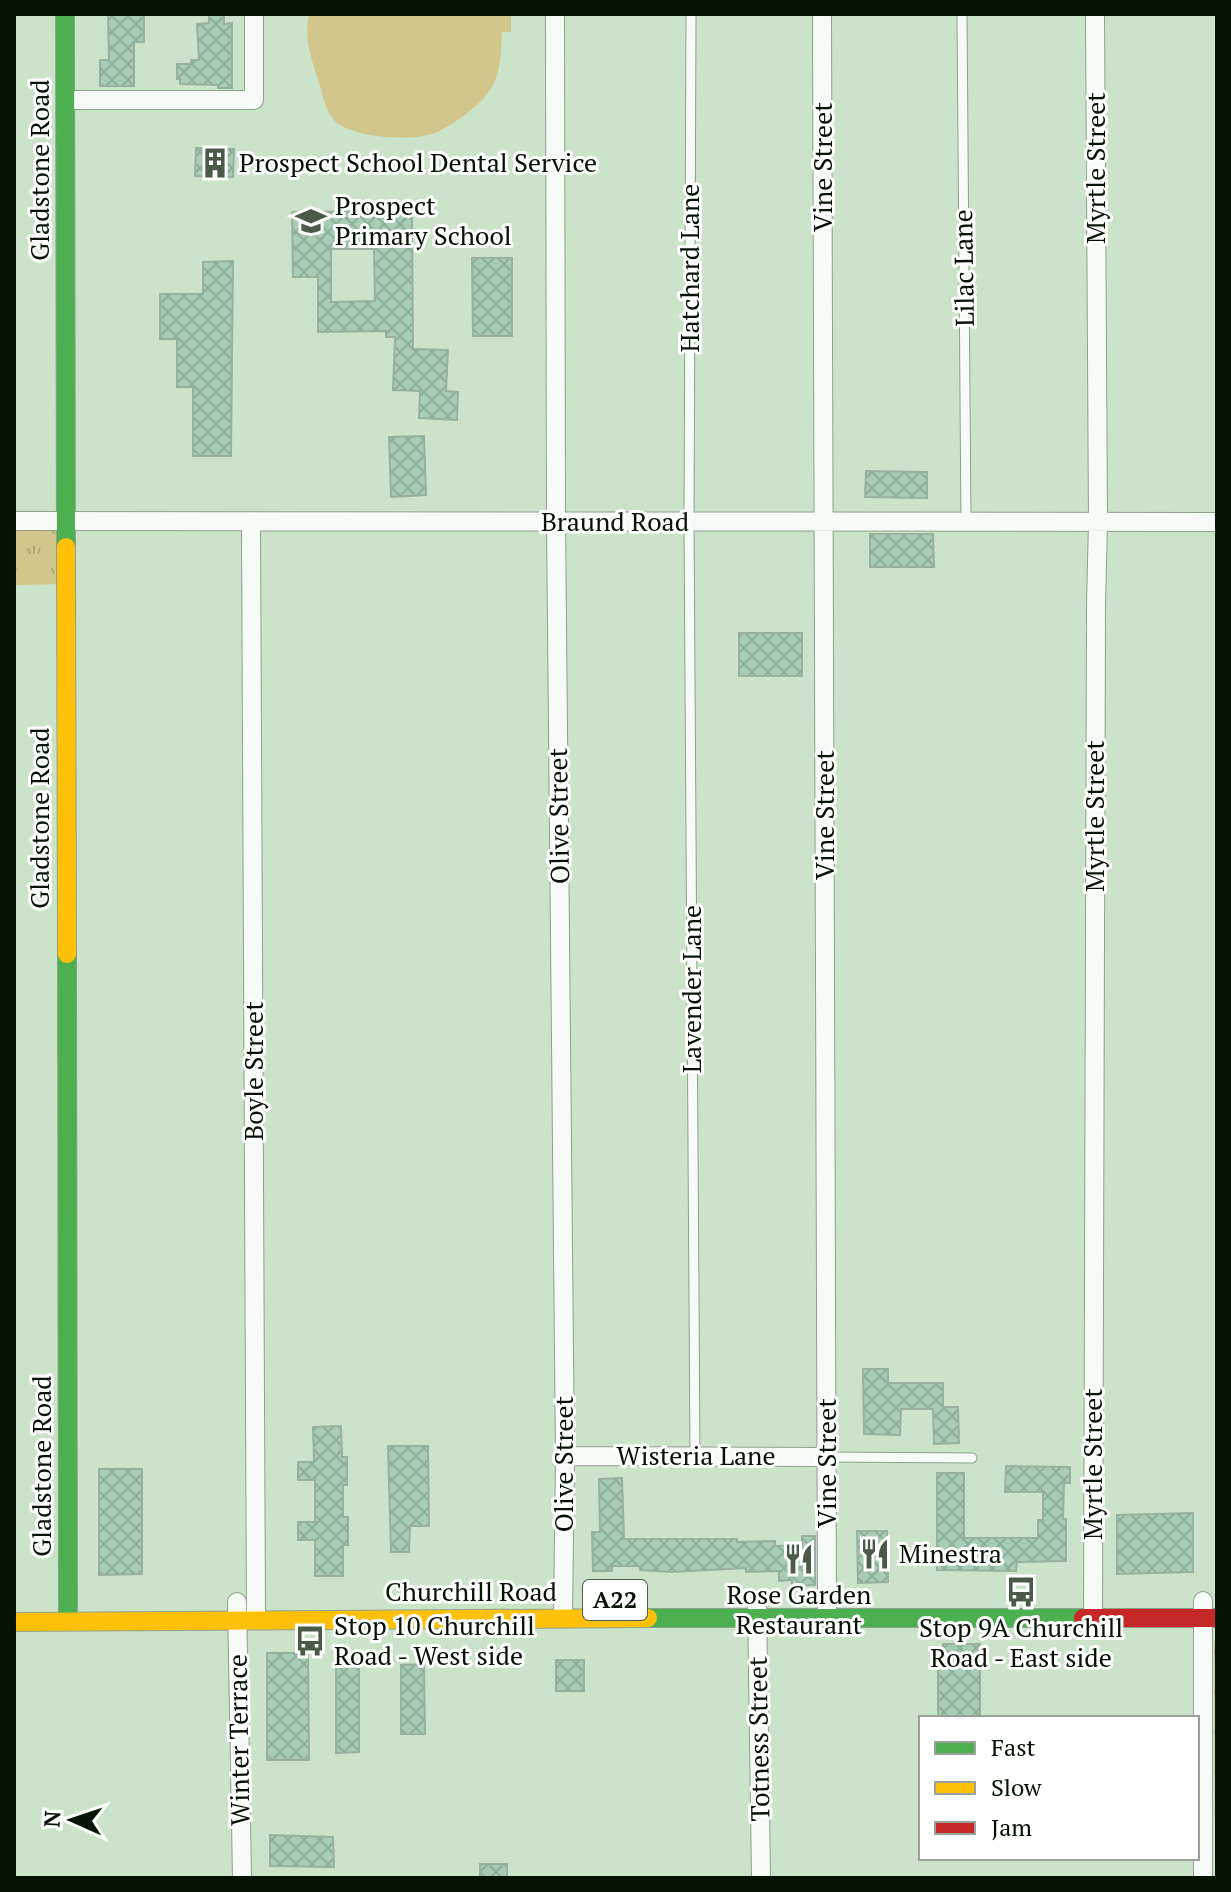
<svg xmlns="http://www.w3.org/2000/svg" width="1231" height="1892" viewBox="0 0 1231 1892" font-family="'PT Serif',serif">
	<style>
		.park { fill: url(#park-tufts) }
		.pitch { fill: #d2c68c }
		.building { fill: url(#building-cross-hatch); stroke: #98b09e; stroke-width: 2; fill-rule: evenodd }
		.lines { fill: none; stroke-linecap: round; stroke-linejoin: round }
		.lane-casing { stroke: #8ea18d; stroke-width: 11 }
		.street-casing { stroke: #8ea18d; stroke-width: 20 }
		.fast-casing { stroke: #8ea18d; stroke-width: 20 }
		.slow-casing { stroke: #8ea18d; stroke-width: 20 }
		.jam-casing { stroke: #8ea18d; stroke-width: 20 }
		.lane { stroke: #f7fbf7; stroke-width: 9 }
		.street { stroke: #f7fbf7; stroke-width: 18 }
		.fast { stroke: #4caf50; stroke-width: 18 }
		.slow { stroke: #ffc107; stroke-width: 18 }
		.jam { stroke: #c62828; stroke-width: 18 }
		.labels { text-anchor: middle; stroke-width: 6; stroke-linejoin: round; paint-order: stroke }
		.shield { fill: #fff; stroke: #4f5a4f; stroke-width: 2 }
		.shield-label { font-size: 24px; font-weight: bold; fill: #041303 }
		.poi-label { font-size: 26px; fill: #041303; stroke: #fff; text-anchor: start }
		.street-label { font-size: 26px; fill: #041303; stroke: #fff }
	</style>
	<defs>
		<pattern id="park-tufts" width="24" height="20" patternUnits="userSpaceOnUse" patternTransform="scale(2)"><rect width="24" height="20" fill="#d2c68c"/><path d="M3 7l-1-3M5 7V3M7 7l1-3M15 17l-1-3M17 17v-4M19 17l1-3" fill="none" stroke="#b3a977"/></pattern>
		<pattern id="building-cross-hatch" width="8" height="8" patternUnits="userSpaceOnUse" patternTransform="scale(2)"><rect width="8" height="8" fill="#a7cdb6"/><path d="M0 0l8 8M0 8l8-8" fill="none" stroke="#8eaf9b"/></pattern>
	</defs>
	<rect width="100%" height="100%" fill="#cbe4c9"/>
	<path class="park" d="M14,521L66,522V584L14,585Z
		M1217,1637V1878H1215L1214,1642Z"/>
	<path class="pitch" d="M309,14H511V32H502C501,50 501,71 492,87C481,106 454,124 435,133C413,142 350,138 334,120C324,109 323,94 318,80C311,57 304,39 309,14Z"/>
	<path class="building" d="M108,14H144V42H134V86H100V60H109Z
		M209,14H224V24L232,23V88H218V85L180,84V79H177V64H191V60H199L197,24L209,23Z
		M196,148L234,149L233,177L195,176Z
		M412,211L413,349L448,350L446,391L458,392L457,420L419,418L420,391L393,390L395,337H386V331L318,332V277H293L292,212ZM331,249H374L375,301L331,302Z
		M472,258H512V336H473Z
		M233,261L231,456H193V387H177V339H160V294H203V262Z
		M424,436L426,495L391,497L389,437Z
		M866,471L927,472V498L865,497Z
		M870,534H933L934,567H870Z
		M739,633H802V676H739Z
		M863,1369H888V1383H943V1407H958L959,1443L934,1444L933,1409H901L900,1435L864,1434Z
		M341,1426L342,1457H347V1485H343V1517H348V1545H343V1576H315V1540H298V1522H315V1480H298V1462H314L313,1427Z
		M388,1446H428L429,1526H410L409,1552H391Z
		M1006,1466L1070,1467V1483H1064L1063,1519H1066V1561L1017,1562L1016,1571L937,1570V1473H964V1538H1038V1520H1043V1492H1005Z
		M99,1469H142V1574L99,1575Z
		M622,1478L624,1539H737V1542L775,1541V1546L802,1545V1536H815V1585L792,1586V1580L779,1581V1571L746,1572V1568L672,1572L640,1570L639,1566H612V1571H593L592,1532H600L599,1479Z
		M1193,1513V1572L1117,1574V1515Z
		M857,1531H887L888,1582L858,1583Z
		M943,1644H980V1718H938V1668H943Z
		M267,1653H308L309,1760H267Z
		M556,1660H584V1691H556Z
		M424,1664L425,1734H401V1665Z
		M336,1665H359V1752L336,1753Z
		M270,1835L333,1837L334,1867L270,1866Z
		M480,1864H507V1878H480Z"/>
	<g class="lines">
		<g class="lane-casing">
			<path id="lane" d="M691,14L689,522L695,1456
				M962,14L966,523
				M827,1457L972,1458"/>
		</g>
		<g class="street-casing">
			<path id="street" d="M555,14L556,522L565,1456L563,1618
				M822,14L827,1617
				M66,100H254V14
				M14,521L1217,522
				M251,522L256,1620
				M565,1456L827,1457
				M757,1600L761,1878
				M237,1602L242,1878
				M1093,1617L1096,605L1098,522L1095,14
				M1203,1878V1601"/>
		</g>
		<g class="fast-casing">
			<path id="fast" d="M65,14L66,547
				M67,954L68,1621
				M648,1618H1083"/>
		</g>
		<g class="slow-casing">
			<path id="slow" d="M66,547L67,954
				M14,1622L648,1618"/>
		</g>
		<g class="jam-casing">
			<path id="jam" d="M1083,1618H1217"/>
		</g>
		<use href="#lane" class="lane"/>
		<use href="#street" class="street"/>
		<use href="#fast" class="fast"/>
		<use href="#slow" class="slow"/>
		<use href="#jam" class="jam"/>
	</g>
	<defs>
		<g id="building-bare" transform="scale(2.4)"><path d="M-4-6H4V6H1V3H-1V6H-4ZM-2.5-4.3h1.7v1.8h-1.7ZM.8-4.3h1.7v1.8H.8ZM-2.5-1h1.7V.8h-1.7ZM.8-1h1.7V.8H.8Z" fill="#4a5c48" stroke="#fff" stroke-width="2.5" paint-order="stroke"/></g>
		<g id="school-bare" transform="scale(2.4)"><path d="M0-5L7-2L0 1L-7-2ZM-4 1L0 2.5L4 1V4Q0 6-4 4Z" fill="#4a5c48" stroke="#fff" stroke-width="2.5" paint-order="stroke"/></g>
		<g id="restaurant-bare" transform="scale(2.4)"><path d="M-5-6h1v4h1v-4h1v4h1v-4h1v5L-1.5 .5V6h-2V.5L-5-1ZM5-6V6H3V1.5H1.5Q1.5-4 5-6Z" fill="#4a5c48" stroke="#fff" stroke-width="2.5" paint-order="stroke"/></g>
		<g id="bus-bare" transform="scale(2.4)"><path d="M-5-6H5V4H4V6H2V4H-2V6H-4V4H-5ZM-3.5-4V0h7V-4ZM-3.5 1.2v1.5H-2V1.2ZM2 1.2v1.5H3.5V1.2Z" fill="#4a5c48" stroke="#fff" stroke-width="2.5" paint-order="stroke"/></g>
	</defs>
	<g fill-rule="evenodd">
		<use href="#building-bare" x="215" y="163"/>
		<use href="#school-bare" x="311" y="221"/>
		<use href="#restaurant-bare" x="875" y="1554"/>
		<use href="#restaurant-bare" x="799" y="1559"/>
		<use href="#bus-bare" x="1021" y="1592"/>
		<use href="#bus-bare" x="310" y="1641"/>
	</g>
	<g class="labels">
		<rect class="shield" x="583" y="1580" width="64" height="40" rx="6"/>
		<g class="shield-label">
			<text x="615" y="1608">A22</text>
		</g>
		<g class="poi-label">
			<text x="239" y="172">Prospect School Dental Service</text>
			<text x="335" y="215">Prospect<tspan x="335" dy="30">Primary School</tspan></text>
			<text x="899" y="1563">Minestra</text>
			<text x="799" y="1604" text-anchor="middle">Rose Garden<tspan x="799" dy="30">Restaurant</tspan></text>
			<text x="334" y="1635">Stop 10 Churchill<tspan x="334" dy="30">Road - West side</tspan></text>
			<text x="1021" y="1637" text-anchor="middle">Stop 9A Churchill<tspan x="1021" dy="30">Road - East side</tspan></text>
		</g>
		<g class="street-label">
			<text transform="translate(823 167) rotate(-90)" y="9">Vine Street</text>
			<text transform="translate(1096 168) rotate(-90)" y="9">Myrtle Street</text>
			<text transform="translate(40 170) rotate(-90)" y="9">Gladstone Road</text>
			<text transform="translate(690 268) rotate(-90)" y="9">Hatchard Lane</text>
			<text transform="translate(964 268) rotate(-91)" y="9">Lilac Lane</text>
			<text x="615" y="531">Braund Road</text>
			<text transform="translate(825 815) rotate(-90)" y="9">Vine Street</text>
			<text transform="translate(559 816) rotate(-91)" y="9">Olive Street</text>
			<text transform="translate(1095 816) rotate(-90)" y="9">Myrtle Street</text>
			<text transform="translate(40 818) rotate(-90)" y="9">Gladstone Road</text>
			<text transform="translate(692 989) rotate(-90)" y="9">Lavender Lane</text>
			<text transform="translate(254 1071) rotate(-90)" y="9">Boyle Street</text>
			<text x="696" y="1465">Wisteria Lane</text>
			<text transform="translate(827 1463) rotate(-90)" y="9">Vine Street</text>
			<text transform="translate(564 1464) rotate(-90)" y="9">Olive Street</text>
			<text transform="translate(1093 1464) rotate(-90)" y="9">Myrtle Street</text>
			<text transform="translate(42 1466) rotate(-90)" y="9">Gladstone Road</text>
			<text x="471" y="1601">Churchill Road</text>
			<text transform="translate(759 1739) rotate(-91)" y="9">Totness Street</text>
			<text transform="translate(239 1740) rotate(-91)" y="9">Winter Terrace</text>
		</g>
	</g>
	<rect width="1231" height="1892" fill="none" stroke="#041303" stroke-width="32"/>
	<rect x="919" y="1716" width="280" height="144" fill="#ffffff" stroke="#9ba19a" stroke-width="2"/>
	<rect x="935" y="1742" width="40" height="12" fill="#4caf50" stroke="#9ba19a" stroke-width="2"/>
	<text x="991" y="1756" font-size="24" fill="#041303">Fast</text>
	<rect x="935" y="1782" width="40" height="12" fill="#ffc107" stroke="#9ba19a" stroke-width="2"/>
	<text x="991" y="1796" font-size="24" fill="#041303">Slow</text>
	<rect x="935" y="1822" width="40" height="12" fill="#c62828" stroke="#9ba19a" stroke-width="2"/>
	<text x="991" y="1836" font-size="24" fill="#041303">Jam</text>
	<g transform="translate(72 1820) rotate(273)" stroke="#ffffff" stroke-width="6" paint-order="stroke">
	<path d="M0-6L14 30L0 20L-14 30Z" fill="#041303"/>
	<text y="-12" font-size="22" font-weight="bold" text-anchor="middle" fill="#041303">N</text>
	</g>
</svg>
